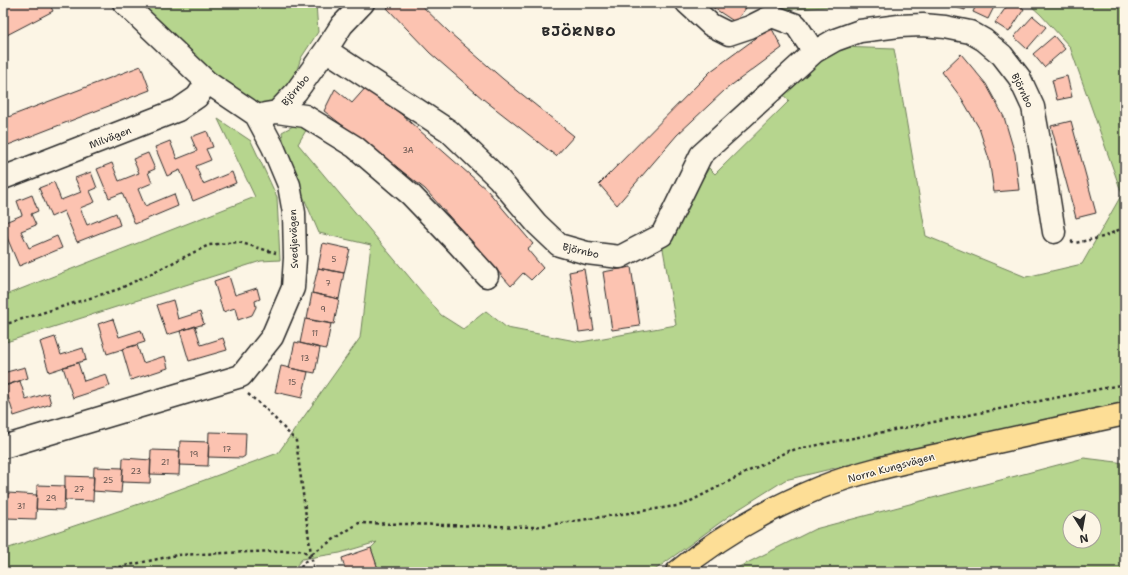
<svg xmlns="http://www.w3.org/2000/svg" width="1128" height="575" viewBox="0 0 1128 575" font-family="'Shantell Sans',sans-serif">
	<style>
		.green { fill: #b6d58e; stroke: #70805c; fill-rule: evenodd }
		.building { fill: #fcc3b1; stroke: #2b2b2b }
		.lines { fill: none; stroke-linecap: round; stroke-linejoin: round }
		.minor-casing { stroke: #2b2b2b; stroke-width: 25 }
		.major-casing { stroke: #2b2b2b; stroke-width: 25 }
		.path { stroke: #2b2b2b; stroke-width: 2.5; stroke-dasharray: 3 3; stroke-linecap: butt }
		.minor { stroke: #fcf5e5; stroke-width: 22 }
		.major { stroke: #fdde96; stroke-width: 22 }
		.labels { text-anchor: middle; stroke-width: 3; stroke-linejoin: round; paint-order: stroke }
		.number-label { font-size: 8px; fill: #5f514c }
		.street-label { font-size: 10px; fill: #2b2b2b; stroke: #fcf5e5 }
		.district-label { font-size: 14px; font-weight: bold; letter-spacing: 1px; fill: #2b2b2b; stroke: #fcf5e5 }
	</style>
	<rect width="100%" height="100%" fill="#fcf5e5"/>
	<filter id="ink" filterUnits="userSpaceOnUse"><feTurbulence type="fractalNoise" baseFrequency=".025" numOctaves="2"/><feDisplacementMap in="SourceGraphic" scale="8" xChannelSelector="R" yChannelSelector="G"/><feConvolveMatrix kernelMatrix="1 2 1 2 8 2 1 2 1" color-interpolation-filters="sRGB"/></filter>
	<g filter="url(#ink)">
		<path class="green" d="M130,3H316L318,32L301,58L293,81L264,111L212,87Z
			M772,3H888L778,10Z
			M1028,3H1125V404L906,451L785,480L736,511L652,572H379L371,548L377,542L340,553L302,559L291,572H3V550L142,503L278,453L360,338L371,245L319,233L285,154L282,132L293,126L308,127L298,144L441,315L463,329L486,311L507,328L581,342L676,325L662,243L709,168L715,174L789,101L779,90L841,47L894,49L926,236L1026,277L1082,264L1122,194L1070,47L1041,15Z
			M218,119L251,141L277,197L280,260L261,261L3,343V296L255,197Z
			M1084,458L1125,463V572H729L815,529ZM1070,517H1094V541H1070Z"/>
		<path class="building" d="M13,3H49L53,11L3,37V9Z
			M393,3H419L450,33L503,79L574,136L556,156L483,99L430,53L387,8Z
			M706,3H740L746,8L735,22Z
			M950,3H967L965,10L949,5Z
			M977,3H996L988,19L973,12Z
			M1009,3H1016L1024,9L1009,32L995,23Z
			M1033,16L1046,27L1027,49L1014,37Z
			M771,27L782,48L725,90L677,135L617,205L599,184L711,71Z
			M1054,36L1065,49L1044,67L1033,54Z
			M961,54L986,84L1004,117L1015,154L1019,190L994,192L989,159L979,128L962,99L942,72Z
			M141,66L150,90L3,147V119Z
			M1067,76L1072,97L1057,100L1052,80Z
			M368,85L487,190L533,244L527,249L543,268L531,280L523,273L511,286L425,189L324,111L335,89L352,103Z
			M1071,121L1096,213L1076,218L1051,126Z
			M207,131L213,147L206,149L211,160L196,166L203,184L232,172L236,183L193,201L180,170L167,176L155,147L170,141L177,159L197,151L191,137Z
			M148,153L155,169L148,172L152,183L138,189L145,206L174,194L178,206L135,224L122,193L109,198L97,169L112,163L119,181L139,173L133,159Z
			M91,172L97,188L90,191L95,202L80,208L87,225L116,213L120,225L77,242L64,211L51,217L39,188L54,182L61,200L81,192L75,178Z
			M32,195L38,211L31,214L36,225L21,231L29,248L57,236L62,248L19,266L6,235L3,236V223L22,215L17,201Z
			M323,243L350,249L344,273L318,268Z
			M631,267L640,326L612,330L603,272Z
			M318,268L344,273L339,299L312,293Z
			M584,269L594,330L579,332L569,272Z
			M229,276L235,295L257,288L260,299L255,301L256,307L252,315L238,320L235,308L223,312L214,281Z
			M312,293L339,299L334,324L307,319Z
			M173,300L178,319L200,312L204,324L167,335L157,305Z
			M113,319L119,337L141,330L145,342L107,354L98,324Z
			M305,319L331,324L326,349L300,343Z
			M195,326L201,345L223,338L227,350L189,361L180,331Z
			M55,337L61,355L83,348L86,360L49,372L40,342Z
			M295,342L320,348L315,373L289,368Z
			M137,345L143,363L165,356L168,368L131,380L122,349Z
			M78,363L84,381L106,374L110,386L73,398L63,367Z
			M281,366L308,372L302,398L275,392Z
			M25,367L28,378L3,386V373Z
			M20,381L26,400L48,393L51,404L14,416L5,386Z
			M209,432L246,433L245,456L242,458L208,457Z
			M180,441L209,442L208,466L179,465Z
			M151,450L180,451L179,475L150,474Z
			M123,458L151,460L150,483L122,482Z
			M94,467L123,468L121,493L93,491Z
			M65,476L94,477L93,501L65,500Z
			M37,485L65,486L64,510L36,509Z
			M8,493L37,495L36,519L6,518Z
			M3,504H7L6,528H3Z
			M371,548L379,572H346L342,558Z"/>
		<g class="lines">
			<g class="minor-casing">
				<path id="minor" d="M326,50L449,131L498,178L537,224L559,245L587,253L620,257L662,235L701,155L814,52L796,25L772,16L750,27L729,34L711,25L687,3
					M814,52L835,40L860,31L899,26L923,25L945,27L970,32L984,40L1002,55L1019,77L1033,107L1042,157L1054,232
					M277,112L305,116L355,147L411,195L459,245L487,276
					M265,114L277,112L296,92L326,50L342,25L363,3
					M3,178L178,110L197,97L207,82
					M3,447L241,376L272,337L293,288L295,258L294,213L289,185L273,147L256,115L207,82L124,3"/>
			</g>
			<g class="major-casing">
				<path id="major" d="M677,572C719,537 768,509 819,488C863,470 911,461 957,451C1013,438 1069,426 1125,414"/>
			</g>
			<path class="path" d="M1071,241L1075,243L1103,237L1125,227
				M3,325L119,289L209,245L238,242L276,253
				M248,394L266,409L296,441L311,554L314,572
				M96,572L177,555L299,550L311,554
				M297,572L311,554L359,523L534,527L683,505L788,451L1125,384"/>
			<use href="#minor" class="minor"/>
			<use href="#major" class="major"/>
		</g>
	</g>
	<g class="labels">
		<g class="number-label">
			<text x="408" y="153">3A</text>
			<text x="334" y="262">5</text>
			<text x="328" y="286">7</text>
			<text x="323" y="312">9</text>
			<text x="315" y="336">11</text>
			<text x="305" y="361">13</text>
			<text x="292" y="385">15</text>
			<text x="227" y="452">17</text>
			<text x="194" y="457">19</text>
			<text x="165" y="465">21</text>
			<text x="136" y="474">23</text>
			<text x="108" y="483">25</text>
			<text x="79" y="492">27</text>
			<text x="51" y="501">29</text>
			<text x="21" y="509">31</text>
		</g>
		<g class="street-label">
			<text transform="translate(295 90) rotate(-50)" y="4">Björnbo</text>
			<text transform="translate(1023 90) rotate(64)" y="4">Björnbo</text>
			<text transform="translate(110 137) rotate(-21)" y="4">Milvägen</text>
			<text transform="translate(293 239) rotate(-92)" y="4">Svedjevägen</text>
			<text transform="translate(581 250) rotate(13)" y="4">Björnbo</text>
			<text transform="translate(891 467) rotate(-15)" y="4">Norra Kungsvägen</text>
		</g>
		<g class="district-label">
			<text x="579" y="36">BJÖRNBO</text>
		</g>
	</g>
	<rect width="1128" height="575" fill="none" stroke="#fcf5e5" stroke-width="16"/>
	<rect x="8" y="8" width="1112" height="559" fill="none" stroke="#2b2b2b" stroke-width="1.5" filter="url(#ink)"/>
	<g transform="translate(1082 529) rotate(169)"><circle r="19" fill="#fcf5e5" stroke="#a8a49b"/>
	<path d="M0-3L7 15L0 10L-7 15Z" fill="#2b2b2b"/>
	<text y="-6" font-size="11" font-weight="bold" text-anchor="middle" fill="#2b2b2b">N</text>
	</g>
</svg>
